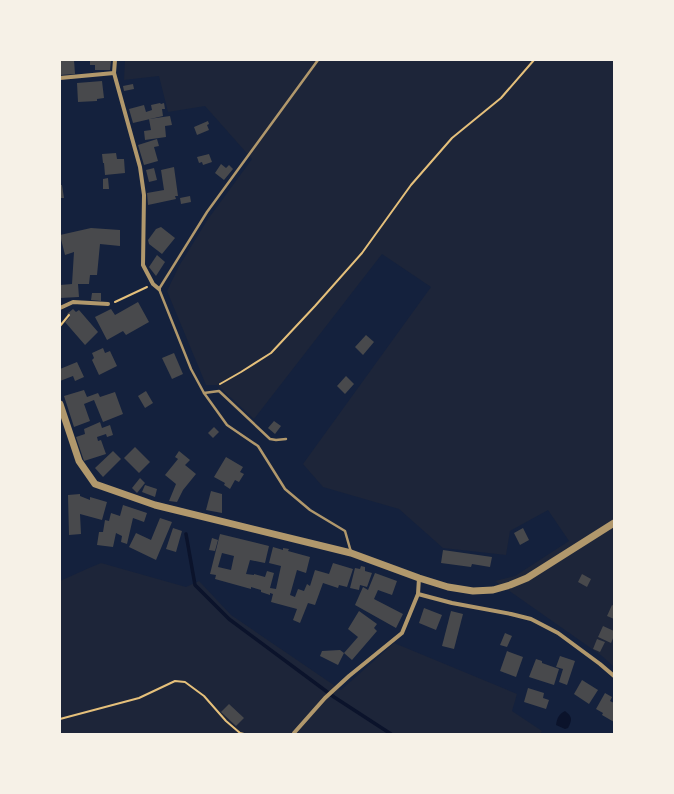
<svg xmlns="http://www.w3.org/2000/svg" width="674" height="794" font-family="'Fira Sans',sans-serif">
<style>
.green{fill:#1d2539}
.water{fill:#0b132b}
.lines{fill:none;stroke-linecap:round;stroke-linejoin:round}
.stream{stroke:#0b132b;stroke-width:3.5}
.building{fill:#48494c;fill-rule:evenodd}
.path{stroke:#e5c07b;stroke-width:2}
.service{stroke:#b1986c;stroke-width:2.5}
.minor{stroke:#b1986c;stroke-width:4}
.tertiary{stroke:#b1986c;stroke-width:7}
</style>
<rect width="100%" height="100%" fill="#14213d"/>
<g class="green">
<path d="M125 60H614V667L602 656 495 581 515 576 569 541 548 510 510 531 506 555 443 548 399 509 323 487 303 464 431 287 382 254 254 419 217 385H206L167 291 179 266 208 219 252 159 205 106 168 112 159 76 124 80Z"/>
<path d="M101 563 186 587 199 581 231 615 341 690 394 643 517 694 512 711 542 731 540 734H60V581L89 568Z"/>
</g>
<path class="water" d="M565 711C573 717 572 720 568 728L565 729 556 725C557 718 559 714 565 711Z"/>
<g class="lines">
<path class="stream" d="M186 534 195 585 229 619 334 697 391 734"/>
</g>
<g class="building">
<path d="M60 60H74L75 74 60 75Z"/>
<path d="M90 60H111L110 70H95V65H90Z"/>
<path d="M102 81 104 98 97 99V101L78 102 77 83Z"/>
<path d="M133 84 134 89 124 91 123 86Z"/>
<path d="M160 103 161 104 164 103 165 109H162L163 116 133 123 129 109 144 105 146 112 152 110 151 105Z"/>
<path d="M170 116 172 125 165 126 166 137 145 140 144 131 151 130 149 119Z"/>
<path d="M208 121 209 124 207 125 209 130 197 135 194 127Z"/>
<path d="M157 139 159 146 154 147 158 161 144 165 138 145Z"/>
<path d="M116 153 117 159H124L125 173 105 175 104 163H103L102 154Z"/>
<path d="M209 154 212 162 203 165 202 162 199 163 197 157Z"/>
<path d="M221 164 226 168 229 165 233 169 224 180 215 173Z"/>
<path d="M174 167 178 196H175L176 199 148 205 147 193 164 190 161 170Z"/>
<path d="M154 168 157 180 149 182 146 170Z"/>
<path d="M108 178 109 189H103V179Z"/>
<path d="M60 185H62L64 198H60Z"/>
<path d="M190 196 191 202 181 204 180 198Z"/>
<path d="M161 227 175 238 162 254 149 244 148 240 156 229Z"/>
<path d="M91 228 120 230V246L100 244 97 275H90L89 284H78L79 297 60 298V285L72 284 74 252 65 255 60 235Z"/>
<path d="M157 255 165 262 156 276 149 267Z"/>
<path d="M92 293H101V301L91 300Z"/>
<path d="M138 302 149 322 126 335 123 331 107 340 95 317 111 309 115 315Z"/>
<path d="M73 309 76 312 79 310 98 332 85 345 65 322 70 317 67 314Z"/>
<path d="M366 335 374 342 363 355 355 347Z"/>
<path d="M103 348 105 353 110 351 117 366 99 375 92 360 94 358 92 353Z"/>
<path d="M174 353 183 374 172 379 162 358Z"/>
<path d="M77 362 84 377 75 381 73 376 60 381V369Z"/>
<path d="M346 376 354 384 345 394 337 386Z"/>
<path d="M84 390 87 397 98 393 100 397 115 392 123 414 103 422 94 400 84 404 90 421 74 427 64 396Z"/>
<path d="M146 391 153 403 145 408 138 396Z"/>
<path d="M274 421 281 426 275 434 268 428Z"/>
<path d="M100 422 102 428 110 425 113 435 107 437 106 434 97 437 98 441 101 440 106 454 84 461 76 437 85 434 84 429Z"/>
<path d="M214 427 219 432 213 438 208 433Z"/>
<path d="M135 447 150 462 139 473 124 458Z"/>
<path d="M113 451 121 459 103 477 95 468Z"/>
<path d="M179 451 190 460 185 465 196 474 183 490 177 502 169 501 176 484 165 475 178 459 175 457Z"/>
<path d="M226 457 243 467 240 472 244 474 239 482 235 480 230 489 224 485 225 483 214 477Z"/>
<path d="M140 478 145 483 137 493 132 488Z"/>
<path d="M145 485 157 489 155 497 142 492Z"/>
<path d="M211 491 222 494V513L206 510Z"/>
<path d="M80 494V496L90 500V497L107 502 102 520 80 514 81 534 69 535 68 495Z"/>
<path d="M123 505 147 513 144 522 133 518 127 544 121 542 122 536 116 533 113 547 97 545 99 532H103L105 520 109 521 111 513 120 516Z"/>
<path d="M160 518 172 522 156 560 129 547 136 533 151 540Z"/>
<path d="M173 528 182 531 176 552 166 549Z"/>
<path d="M523 528 529 540 520 545 514 533Z"/>
<path d="M220 534 269 546 265 563 250 560 246 574 254 575V574L265 577 267 571 274 573 270 588 276 589 281 566 269 563 273 547 283 550V548L289 549 288 551 310 557 306 573 297 570 290 595 295 597 298 589 304 591 307 584 310 586 315 570 329 574 333 563 353 569 347 587 339 585 338 588 323 583 315 605 308 603 300 623 293 620 297 609 271 602 273 594 270 593V595L261 592V590L251 587V589L215 579 216 575 210 574ZM222 553 234 556 231 570 218 567Z"/>
<path d="M212 538 218 540 215 551 209 550Z"/>
<path d="M443 550 492 557 490 567 472 564 471 567 441 563Z"/>
<path d="M361 566 365 567V571L372 573 367 587 360 585 359 590 350 588 355 568 360 569Z"/>
<path d="M375 573 397 581 392 595 378 590 374 599 403 614 396 628 355 605 363 587 368 590Z"/>
<path d="M582 574 591 579 587 587 578 582Z"/>
<path d="M612 605 614 606V619L607 616Z"/>
<path d="M424 608 442 615 436 630 419 623Z"/>
<path d="M359 611 377 624 374 628 377 631 352 660 344 653 338 665 320 656 322 651 340 650 344 653 358 637 348 629Z"/>
<path d="M451 611 463 614 454 649 442 646Z"/>
<path d="M603 626 614 631V636L611 643 598 637Z"/>
<path d="M505 633 512 636 507 647 500 645Z"/>
<path d="M597 639 605 642 600 652 593 649Z"/>
<path d="M507 651 523 657 516 677 500 671Z"/>
<path d="M560 656 575 661 567 685 559 682 563 669 556 667Z"/>
<path d="M536 659 542 661V663L559 669 554 685 529 677Z"/>
<path d="M582 680 598 690 589 704 574 694Z"/>
<path d="M528 688 544 693 543 698 549 700 546 709 524 702Z"/>
<path d="M605 693 612 697 610 701 614 703V722L602 715 603 713 596 709Z"/>
<path d="M229 704 244 718 236 726 221 712Z"/>
</g>
<g class="lines">
<g class="path">
<path d="M115 302 147 287"/>
<path d="M60 326 69 315"/>
<path d="M220 384 241 372 271 353 315 306 362 253 411 185 452 138 501 98 534 60"/>
<path d="M60 719 139 698 175 681 185 682 204 696 226 721 240 733 244 734"/>
</g>
<g class="service">
<path d="M318 60 207 212 159 289 191 369 204 393 227 425 258 446 285 489 310 510 345 531 351 552"/>
<path d="M204 393 219 391 270 439 276 440 286 439"/>
</g>
<g class="minor">
<path d="M115 60 114 73 140 167 144 195 143 265 153 284 159 289"/>
<path d="M60 78 114 73"/>
<path d="M60 308 73 302 108 304"/>
<path d="M418 594 452 603 511 614 531 619 558 633 600 664 614 676"/>
<path d="M294 733 325 698 349 676 402 633 418 594 419 578"/>
</g>
<path class="tertiary" d="M60 404 79 461 95 484 155 505 351 553 419 578 448 587 473 591 493 590 510 585 527 578 614 523"/>
</g>
<rect width="674" height="794" fill="none" stroke="#f6f1e7" stroke-width="122"/>
</svg>
